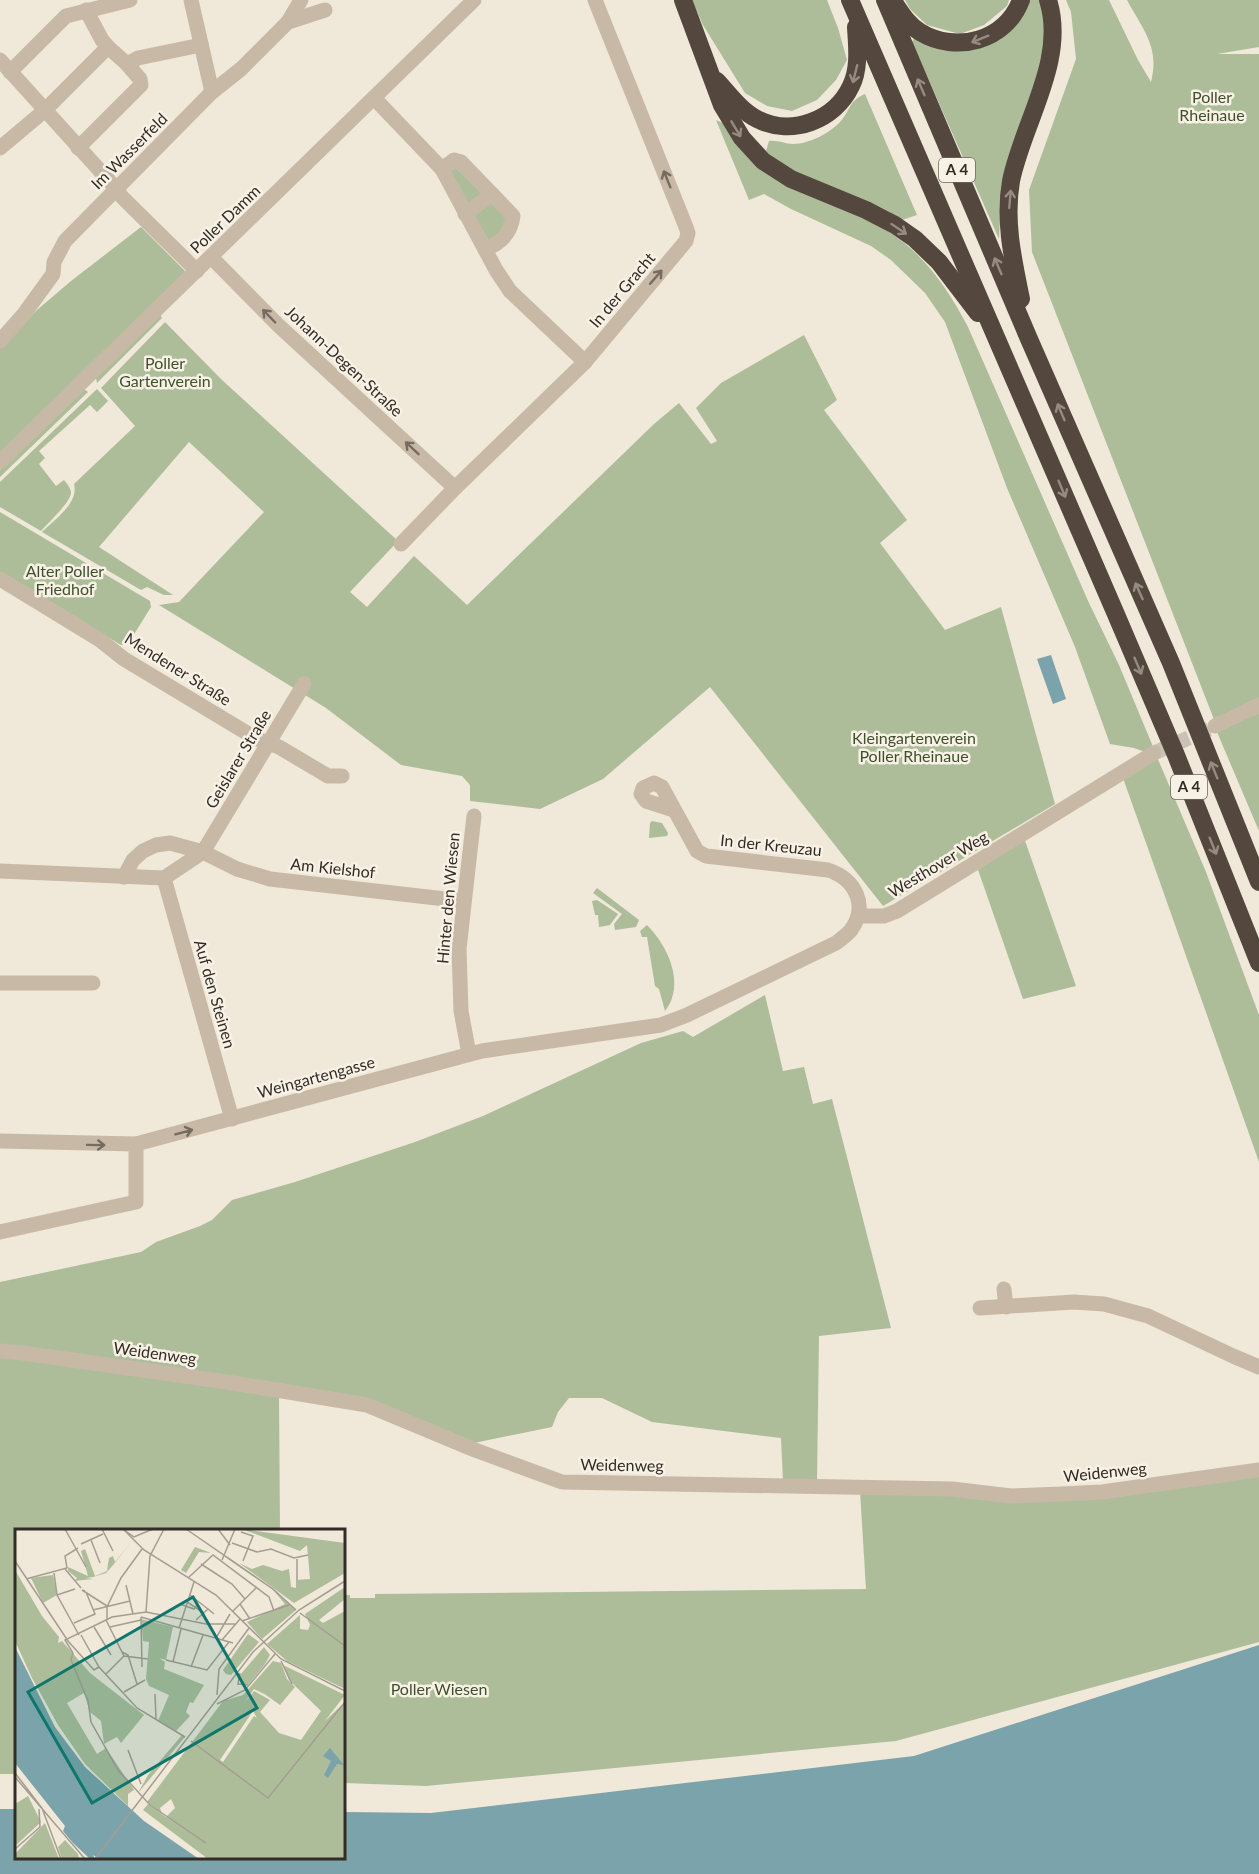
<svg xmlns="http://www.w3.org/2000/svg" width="1259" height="1874" font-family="Lato,sans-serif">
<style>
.green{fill:#adbd9a}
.water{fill:#7aa3ab}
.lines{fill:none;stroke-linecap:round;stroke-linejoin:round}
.minor-tunnel{stroke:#cac2b5;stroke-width:15;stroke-dasharray:15 8;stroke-linecap:butt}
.minor{stroke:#c7b9a6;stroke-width:15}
.highway{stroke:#54473e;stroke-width:18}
.oneway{stroke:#968b81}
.oneway2{stroke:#766b60}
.labels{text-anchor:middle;stroke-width:5;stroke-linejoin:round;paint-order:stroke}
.shield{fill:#f8f1e5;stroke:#6e675f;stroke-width:1.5}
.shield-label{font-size:15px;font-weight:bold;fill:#332c26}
.park-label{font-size:16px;fill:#3e502c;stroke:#f8f1e5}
.street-label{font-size:16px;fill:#332c26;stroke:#f8f1e5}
.inset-road{fill:none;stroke:#a49d91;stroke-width:1.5}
.view{fill:#0f766e;fill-opacity:0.15;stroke:#0f766e;stroke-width:3}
.inset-edge{fill:none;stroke:#332c26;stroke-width:3}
</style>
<rect width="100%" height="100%" fill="#f0e8d9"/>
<g class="green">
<path d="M692 0H827L838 28 847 60 836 80 817 100 792 111 767 106 745 93 703 25Z"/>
<path d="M905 0H1009L1007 6 984 25 960 34 927 25 910 9Z"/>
<path d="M1025 0H1041C1056 68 1016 128 1003 193 1000 208 1000 224 999 239L912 42 914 38 978 48Z"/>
<path d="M1066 0H1109L1138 60 1151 82C1160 47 1143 30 1127 0H1259V47L1217 54H1259V700L1215 722 1032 252 1029 190 1076 59 1071 12Z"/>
<path d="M865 94 917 215 902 220C896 216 889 211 882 208 856 194 780 177 766 151L769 141C778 140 785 144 793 144 809 144 830 133 840 122 851 110 848 101 865 94Z"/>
<path d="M716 120 723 123C765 152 807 184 850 211 861 218 872 222 883 228 922 251 947 287 968 327L1089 603 1119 665 1154 749 1148 753 1134 748 1110 744 1075 647 1007 488 945 322 925 293 891 260 871 246 791 209 764 194 749 200Z"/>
<path d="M453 165 482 193 469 204 448 170Z"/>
<path d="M492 202 508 217V225L489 241 473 215Z"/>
<path d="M141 227 185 271V274L0 456V348L37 310 71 281Z"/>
<path d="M160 315 162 318 97 383 96 378Z"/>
<path d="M165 322 222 380 398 541 350 592 367 607 414 556 467 605 654 424 679 403 711 444 717 441 696 408 721 383 804 335 837 400 824 410 907 520 880 543 945 630 1001 607 1055 804 883 906 710 687 603 779 540 809 470 801V785L462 776 401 765 326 708 159 605 179 602 264 512 189 442 99 547 173 595H164L147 587 141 590 42 532C55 519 79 503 74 484L135 426 101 388Z"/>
<path d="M84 389 88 392 0 477V470Z"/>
<path d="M97 389 108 401 97 412 90 405 39 451 45 458 39 464 56 486 64 480C67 484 71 488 71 493 70 503 48 523 41 531L0 507V482Z"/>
<path d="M0 512 150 601 151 607 128 644 121 645 0 572Z"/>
<path d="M1259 713V831L1217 732Z"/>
<path d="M1157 757 1206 872 1259 1015V1162L1123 778Z"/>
<path d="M652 821 662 823 668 833 667 836 649 838 650 823Z"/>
<path d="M1023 835 1076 986 1023 999 976 864Z"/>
<path d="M597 888 639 920 636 927 615 930 614 924 622 914 593 893Z"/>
<path d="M597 900 618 914 610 925 599 927 598 915H595L592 901Z"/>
<path d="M647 925C668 946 686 985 665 1011L659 989 655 986 647 937H642L640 931Z"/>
<path d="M765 995 783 1071 804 1067 813 1104 832 1099 891 1328 819 1336 817 1481H783L781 1438 652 1422 602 1398H569L558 1412 552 1427 474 1443 379 1405 279 1395 280 1530H16V1774H0V1282L141 1252 156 1242 200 1226 212 1220 232 1200 295 1182 415 1142 483 1116 641 1043 683 1031 693 1037Z"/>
<path d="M1259 1475V1642L896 1741 426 1786 344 1783V1595H350V1598H375V1594L866 1589 860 1491 980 1496Z"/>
</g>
<g class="water">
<path d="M1051 655 1066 699 1053 704 1037 659Z"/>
<path d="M1259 1645V1874H0V1809H16V1858H344V1812L431 1813 914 1756Z"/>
</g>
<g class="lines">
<path class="minor-tunnel" d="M1154 753 1209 729"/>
<g class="minor">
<path d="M191 0 212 92"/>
<path d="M288 22 325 10"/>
<path d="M108 47 127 64 138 58 201 45"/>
<path d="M0 60 112 184 122 197 197 271"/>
<path d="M10 72 66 16 130 0"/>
<path d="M374 98 442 169 496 270 510 291 585 362"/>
<path d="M0 148 44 111 108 47 102 40 86 10"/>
<path d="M78 148 141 85 140 79 127 64"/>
<path d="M442 169 454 160 461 162 513 216C511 232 501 244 485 249"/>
<path d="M465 214 492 194"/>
<path d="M211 257 278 325 455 488"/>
<path d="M0 341 24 314 53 274 54 262 65 241 212 92 241 69 288 22 301 0"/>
<path d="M0 462 474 0"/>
<path d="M401 544 455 488 585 362 686 241 688 233 686 227 595 0"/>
<path d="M0 579 100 640 124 659 257 739 279 747 328 776H342"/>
<path d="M1215 726 1259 705"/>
<path d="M0 871 164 878 203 852 304 684"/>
<path d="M124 877 133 860 143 851 156 845 170 843 203 852 237 869 270 879 463 901"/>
<path d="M164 878 232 1119"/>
<path d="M858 916H884L897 911 1154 753"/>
<path d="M0 983H93"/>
<path d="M469 1054 461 1011 459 949 474 816"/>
<path d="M0 1141 136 1144 482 1051 661 1025 687 1015 836 943C841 939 847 935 851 930 869 905 855 879 828 870L706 856 697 851 662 787 654 783 643 788 641 794 646 801 674 810"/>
<path d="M0 1232 136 1202V1144"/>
<path d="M1004 1289 1006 1307"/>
<path d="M980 1308 1074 1302 1104 1304 1148 1316 1233 1356 1259 1367"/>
<path d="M0 1351 23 1353 227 1382 367 1405 475 1450 562 1482 952 1489 1011 1496 1062 1494 1102 1492 1259 1470"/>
</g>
<g class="highway">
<path d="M683 0 722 105 742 138 763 161 791 179 866 210 895 225 915 239 939 262 978 313"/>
<path d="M850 0 1115 612 1176 755 1259 963"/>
<path d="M885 0 1029 339 1171 663 1259 882"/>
<path d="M893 1C901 13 908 25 920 32 956 54 1006 41 1021 0"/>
<path d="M717 81C729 94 741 111 757 119 792 137 835 120 851 86 860 68 857 46 856 27"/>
<path d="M1021 299C1013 260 1004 221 1011 181 1023 122 1067 60 1048 0"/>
</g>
</g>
<defs><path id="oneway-shaft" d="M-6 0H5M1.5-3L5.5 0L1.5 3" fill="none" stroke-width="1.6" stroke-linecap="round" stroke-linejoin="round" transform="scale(1.5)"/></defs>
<g class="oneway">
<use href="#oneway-shaft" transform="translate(980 39) rotate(158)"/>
<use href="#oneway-shaft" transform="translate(855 74) rotate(104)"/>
<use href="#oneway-shaft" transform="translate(921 87) rotate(-113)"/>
<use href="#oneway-shaft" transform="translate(736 129) rotate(59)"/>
<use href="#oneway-shaft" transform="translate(1010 199) rotate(-85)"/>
<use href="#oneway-shaft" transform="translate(899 229) rotate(34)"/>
<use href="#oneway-shaft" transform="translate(998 266) rotate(-113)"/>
<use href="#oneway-shaft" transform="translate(1061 412) rotate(-113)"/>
<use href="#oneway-shaft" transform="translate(1062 489) rotate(67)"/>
<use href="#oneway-shaft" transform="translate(1139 591) rotate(-114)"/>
<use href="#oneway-shaft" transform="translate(1138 666) rotate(67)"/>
<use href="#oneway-shaft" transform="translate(1214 770) rotate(-112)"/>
<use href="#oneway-shaft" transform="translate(1213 846) rotate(68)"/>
</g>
<g class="oneway2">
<use href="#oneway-shaft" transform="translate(667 179) rotate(-112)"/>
<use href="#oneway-shaft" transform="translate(656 277) rotate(-49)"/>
<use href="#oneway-shaft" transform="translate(269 316) rotate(-134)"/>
<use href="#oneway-shaft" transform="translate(412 448) rotate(-137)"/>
<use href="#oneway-shaft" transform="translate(184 1132) rotate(-15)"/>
<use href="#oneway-shaft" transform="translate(96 1145) rotate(1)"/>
</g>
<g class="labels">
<g class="shield">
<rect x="939" y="158" width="36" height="24" rx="4.5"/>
<rect x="1171" y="775" width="36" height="24" rx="4.5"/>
</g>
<g class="shield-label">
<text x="957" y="175">A 4</text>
<text x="1189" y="792">A 4</text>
</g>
<g class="park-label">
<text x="1212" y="103">Poller<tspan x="1212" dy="18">Rheinaue</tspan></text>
<text x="165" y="369">Poller<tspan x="165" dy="18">Gartenverein</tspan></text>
<text x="65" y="577">Alter Poller<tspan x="65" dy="18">Friedhof</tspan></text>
<text x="914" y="744">Kleingartenverein<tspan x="914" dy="18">Poller Rheinaue</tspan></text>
<text x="439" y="1695">Poller Wiesen</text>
</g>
<g class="street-label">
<text transform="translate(129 151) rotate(-45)" y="6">Im Wasserfeld</text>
<text transform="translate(225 219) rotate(-44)" y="6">Poller Damm</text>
<text transform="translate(622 290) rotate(-50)" y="6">In der Gracht</text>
<text transform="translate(344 361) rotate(43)" y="6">Johann-Degen-Straße</text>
<text transform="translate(178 669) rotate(32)" y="6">Mendener Straße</text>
<text transform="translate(238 759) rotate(-59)" y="6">Geislarer Straße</text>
<text transform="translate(771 845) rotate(6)" y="6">In der Kreuzau</text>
<text transform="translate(938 864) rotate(-31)" y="6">Westhover Weg</text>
<text transform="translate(333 868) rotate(6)" y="6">Am Kielshof</text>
<text transform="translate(448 898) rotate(-85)" y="6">Hinter den Wiesen</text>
<text transform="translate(215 994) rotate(74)" y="6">Auf den Steinen</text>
<text transform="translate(316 1077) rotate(-15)" y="6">Weingartengasse</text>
<text transform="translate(155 1353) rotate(8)" y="6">Weidenweg</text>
<text transform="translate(622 1465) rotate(1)" y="6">Weidenweg</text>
<text transform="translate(1105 1472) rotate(-6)" y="6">Weidenweg</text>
</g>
</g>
<g transform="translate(15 1529)">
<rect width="330" height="330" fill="#f0e8d9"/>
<path d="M227 0 330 14V44L279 74 224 34 237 40 248 36 267 42 274 40 276 58 281 59V51L295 50 292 16 285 22ZM117 12 99 35 91 44 78 48 71 49 78 50 59 52 62 49 53 42V38L73 47 66 22 70 20 80 47 92 42 94 29 98 27 100 33ZM180 18 196 24 184 23 171 44 166 41ZM210 28H213L252 56 261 62 281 81 247 110 232 93 270 75 258 61ZM0 41 27 87 44 108 43 114 47 112 75 144 129 186 106 214 102 208 89 215 86 192 75 183 69 164 52 174 82 225 91 219 119 261 113 265V277L70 235 43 196 17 149 0 112ZM38 46 42 66 28 74 16 49ZM330 58V70L304 91 308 94 330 82V160L272 132 252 115 285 86V100L293 101 295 96 290 85ZM126 90 158 98 151 131 144 129 150 133 149 140 189 156 178 174 175 173 171 183 175 187 161 202 143 192 154 166 134 157 131 150 134 113 128 112ZM233 105 244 113 216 146 211 145 208 141ZM249 118 255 126 250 135 234 155 226 156 225 146ZM258 132 266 134 272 150 280 158 265 176 251 166 239 160 230 173 239 162 255 171 245 183 264 204 286 211 306 182 274 151 268 136 330 166 310 192 330 173V330H193L128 281 133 275 167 300 151 288 160 279 156 270 145 279 147 285 132 273 208 172 228 166ZM238 182 242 189 239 187 208 233 205 231ZM167 206 170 208 123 264 133 246ZM13 267 26 293 0 317V275ZM30 294 44 330H0V325ZM50 311 63 325 64 330H47L43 318Z" fill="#adbd9a" fill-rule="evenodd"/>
<path d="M0 118 40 198 70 238 129 292 184 330H84L78 326 80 330H75L58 314 48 302 50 297 0 234ZM315 219 329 236 322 235 313 249 309 246 316 232 308 227Z" fill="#7aa3ab"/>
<path class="inset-road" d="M50 0 71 38M87 0 98 22M108 0 129 21 201 66 266 130 330 162M108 0 119 8 138 0M171 0 258 60 281 81M203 0 215 16M226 3 238 7 228 32M76 11 85 34M217 14 242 23 256 20 279 29 293 26M66 15 88 5M207 31 220 0M0 32 53 112 79 141 84 138M186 35 217 55 230 70M50 40 66 59M39 44 42 66 64 106M174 48 198 26 254 68 259 82M11 50 52 39 50 27 63 19M282 51V30M111 56 118 85M70 62 67 61 92 77M42 66 60 60M175 66 193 80M172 73 189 84M165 75 179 80 182 76M225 75 235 90M78 81 115 72M218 82 242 58M131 83 135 27 149 0M285 84 330 117M126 88 218 114M126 88 127 138M92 90V78L106 49 127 20M91 91 109 127 133 130M181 91 193 80 199 85M227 92 274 76M59 94 80 85 71 63M79 98 96 126M95 98 126 91M164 99 179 53M66 106 84 138 122 179 170 208M201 109 215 85M207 111 225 90M107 123 113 126 122 155M151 131 192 141 214 113M266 132 277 155M158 133 166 100M176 138 188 106M225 144 223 155 234 156M91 145 109 127M109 163 130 151M140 165 141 190M202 166 204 140 234 99M202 175 230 161 260 125M176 212 253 269 330 173M113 221 126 255M0 244 27 279 46 330M0 248 70 330M191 314 135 276 103 241 76 193 73 172 56 131 58 124 50 111 97 88 131 83 191 95H220M0 320 25 298 24 280M80 330 238 123 284 81 330 52"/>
<path class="view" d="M178 68 242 179 77 274 13 163Z"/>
<rect width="330" height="330" class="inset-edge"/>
</g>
</svg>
